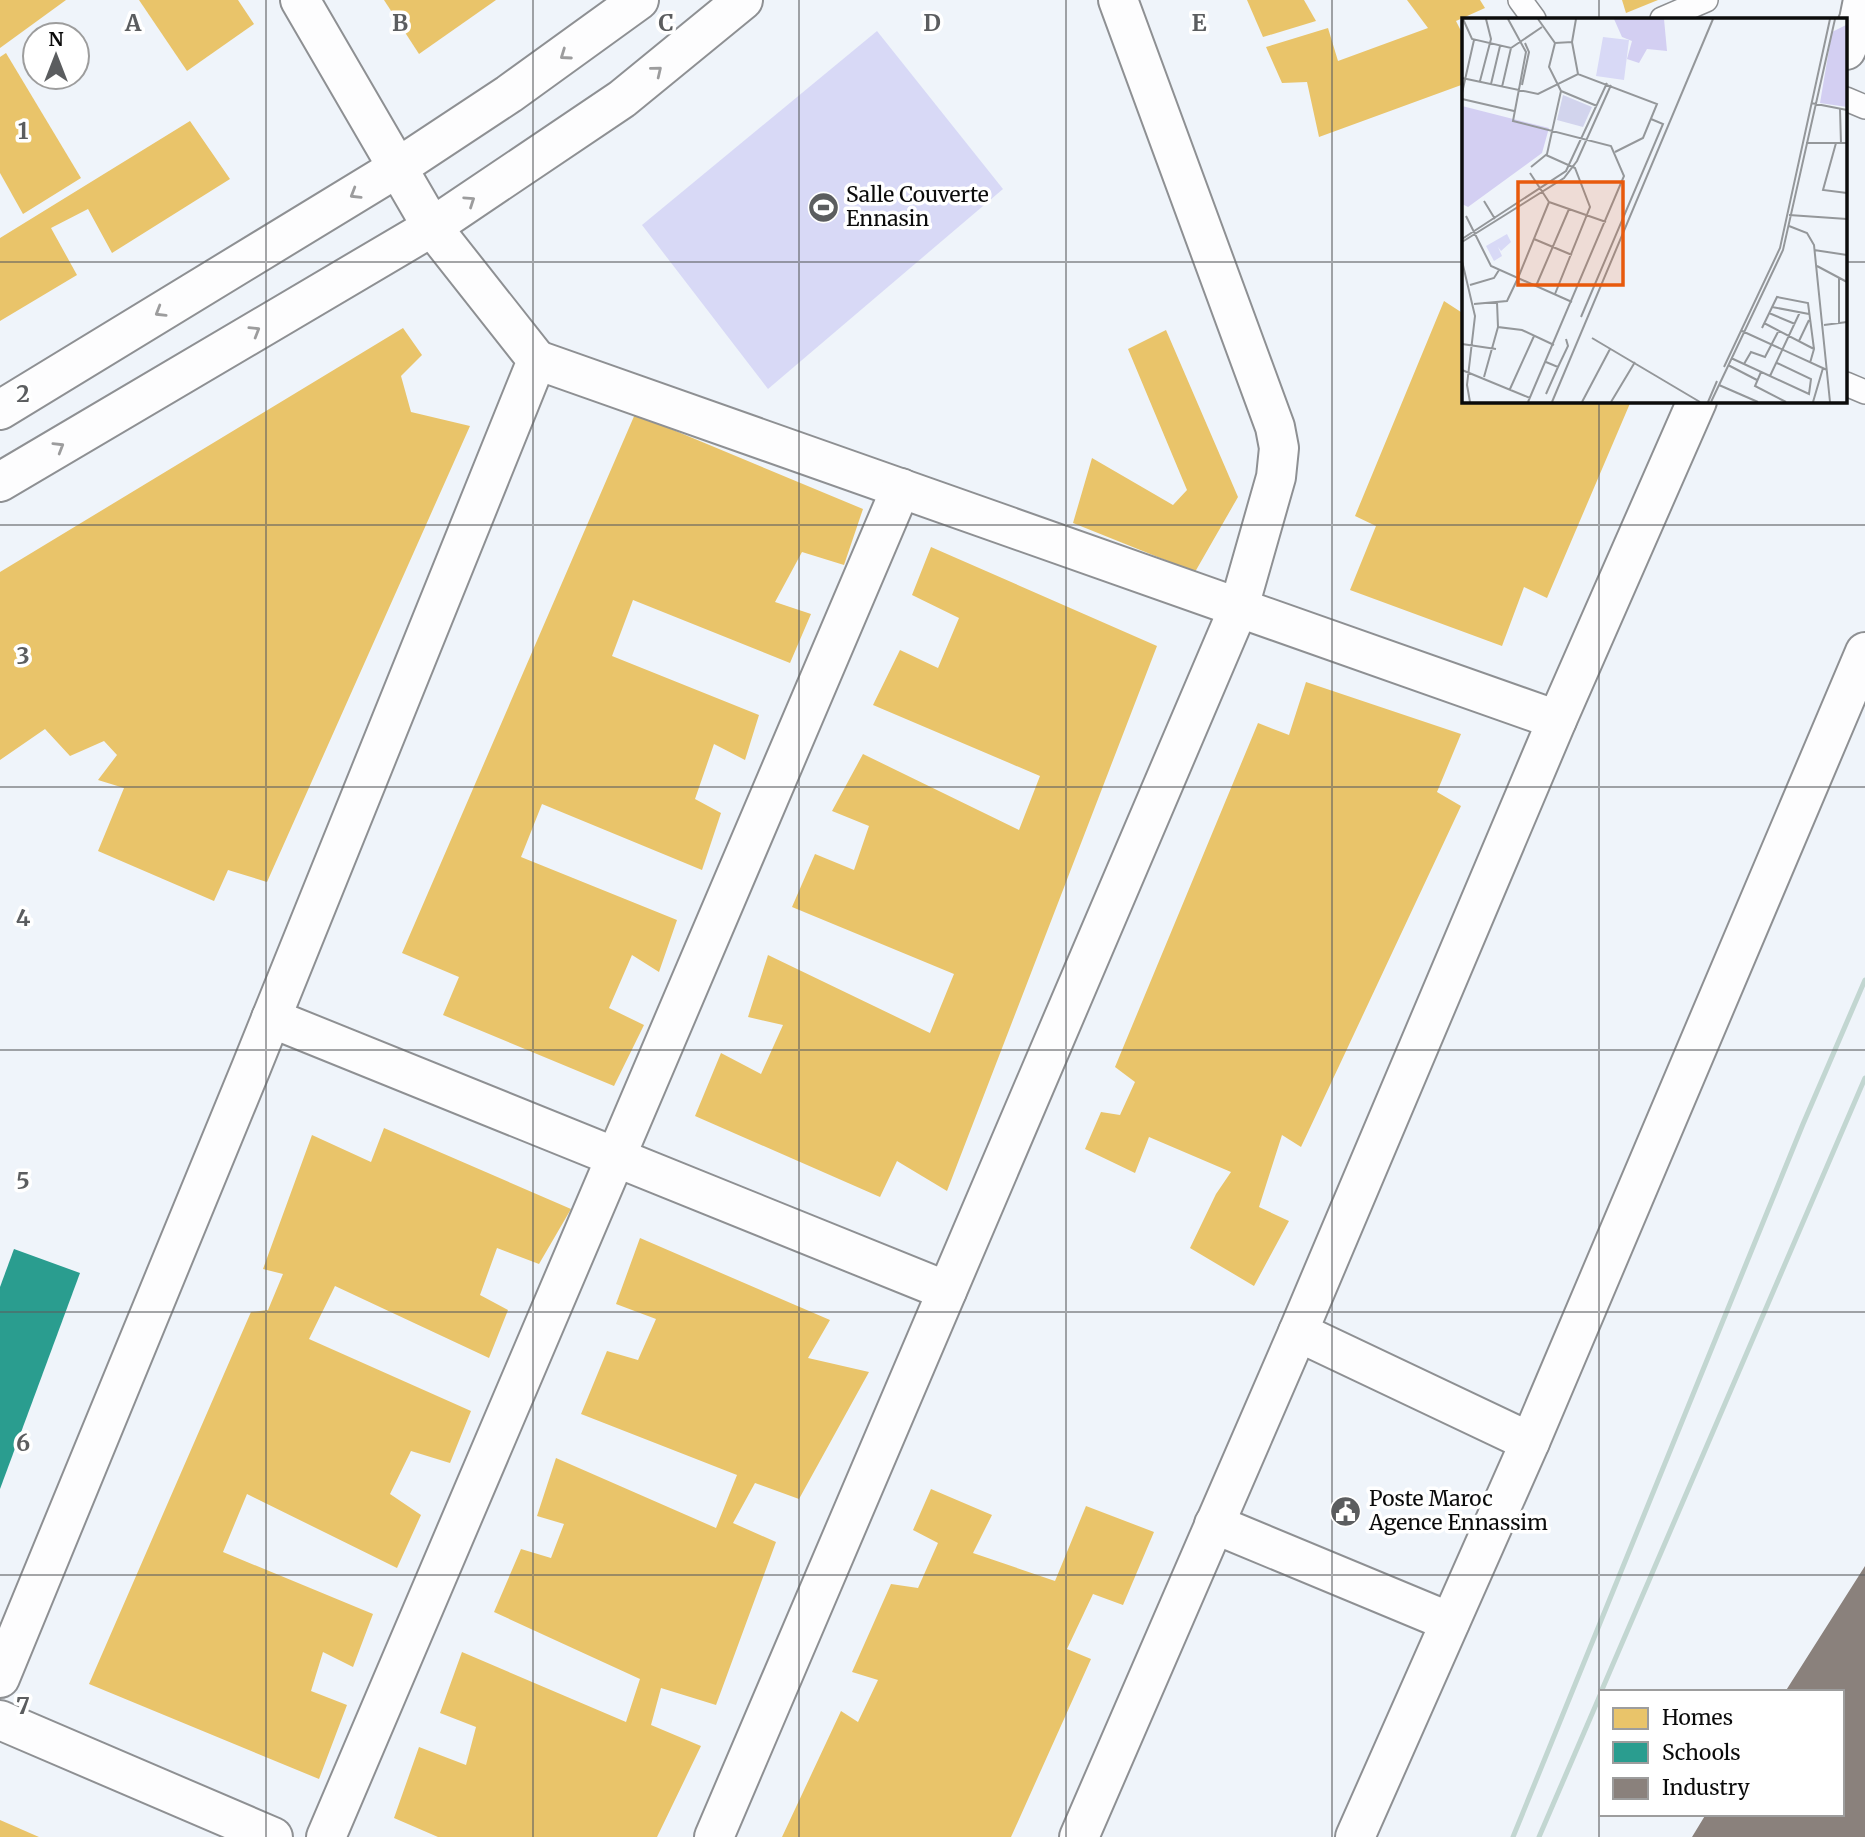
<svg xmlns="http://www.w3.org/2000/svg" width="1865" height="1837" font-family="Merriweather,serif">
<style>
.pitch{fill:#d8d9f6}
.homes{fill:#e9c46a}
.schools{fill:#2a9d8f}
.industry{fill:#8a817c}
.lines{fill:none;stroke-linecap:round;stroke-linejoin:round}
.lane-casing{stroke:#8e9093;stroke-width:26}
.street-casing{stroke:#8e9093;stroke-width:42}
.lane{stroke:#fdfdfe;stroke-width:23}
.street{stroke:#fdfdfe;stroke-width:38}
.rail{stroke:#c2d6d1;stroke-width:5}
.oneway{stroke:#9c9c9d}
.grid{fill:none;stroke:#5b5d5f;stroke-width:2;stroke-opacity:0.55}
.labels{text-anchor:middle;stroke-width:7;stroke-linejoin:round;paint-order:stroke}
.poi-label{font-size:21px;fill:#0b0b0b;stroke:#fff;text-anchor:start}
.inset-road{fill:none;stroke:#94979a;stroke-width:2}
.view{fill:#e8590c;fill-opacity:0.15;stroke:#e8590c;stroke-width:3.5}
.inset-edge{fill:none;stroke:#0b0b0b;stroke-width:3.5}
.grid-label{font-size:23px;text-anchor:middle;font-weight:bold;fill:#5b5d5f;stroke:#fff;stroke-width:7;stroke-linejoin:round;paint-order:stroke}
</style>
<rect width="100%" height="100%" fill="#eff4fa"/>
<path class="pitch" d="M877 31 1003 189 768 389 642 225Z"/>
<g class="homes">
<path d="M0 0H66L0 48Z"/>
<path d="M139 0H238L254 24 187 71Z"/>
<path d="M384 0H496L419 54Z"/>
<path d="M1247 0H1304L1316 21 1263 37Z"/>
<path d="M1407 0H1480L1485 8 1456 21 1464 37V84L1319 137 1307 82 1282 83 1266 47 1328 28 1338 61 1428 28Z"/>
<path d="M1622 0H1658L1626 13Z"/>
<path d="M6 53 81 178 23 214 0 173V57Z"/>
<path d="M190 121 230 179 112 253 88 209 51 228 77 275 0 321V238Z"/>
<path d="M1444 301 1464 314V401H1631L1547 598 1524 587 1502 646 1350 590 1376 526 1355 516Z"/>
<path d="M403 328 422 355 401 376 411 412 470 426 267 882 228 870 214 901 98 851 124 788 98 780 117 755 104 741 70 756 45 729 0 760V572Z"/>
<path d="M1166 330 1238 497 1195 572 1073 523 1092 458 1173 505 1187 490 1128 349Z"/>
<path d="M635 414 863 509 844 565 802 552 775 602 811 614 790 663 633 600 612 656 759 715 745 760 714 744 695 799 721 813 702 870 542 804 521 857 677 920 659 972 632 955 609 1008 644 1025 614 1086 443 1015 459 977 402 953Z"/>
<path d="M931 547 1157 646 947 1191 897 1161 880 1197 695 1116 721 1053 761 1074 783 1025 748 1017 768 955 930 1033 954 974 792 907 815 854 854 870 869 826 832 811 863 754 1019 830 1040 776 873 705 900 650 938 668 959 618 912 595Z"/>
<path d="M1306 682 1461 734 1437 792 1461 806 1301 1147 1282 1135 1259 1207 1289 1221 1254 1286 1190 1248 1216 1194 1231 1172 1149 1137 1135 1173 1085 1149 1101 1112 1120 1115 1135 1082 1115 1067 1258 723 1289 735Z"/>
<path d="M384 1128 571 1209 539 1264 497 1248 480 1295 508 1310 489 1358 335 1286 309 1339 471 1411 450 1463 411 1451 390 1494 421 1515 397 1568 247 1494 223 1552 373 1614 353 1667 323 1652 311 1691 347 1705 319 1779 89 1684 251 1312 268 1310 283 1274 263 1269 312 1135 371 1162Z"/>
<path d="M640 1238 830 1320 808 1358 869 1372 799 1499 755 1483 733 1523 776 1542 716 1705 661 1688 651 1725 701 1746 657 1837H438L394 1818 419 1747 466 1765 476 1727 440 1713 462 1652 626 1722 640 1679 494 1612 521 1549 551 1558 564 1524 537 1516 556 1458 716 1528 737 1475 581 1414 607 1351 638 1360 656 1319 616 1304Z"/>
<path d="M931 1489 992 1515 973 1553 1055 1581 1086 1506 1154 1532 1123 1605 1093 1594 1067 1649 1091 1659 1011 1837H782L841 1711 858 1722 878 1680 852 1672 891 1584 918 1588 938 1543 913 1530Z"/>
<path d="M0 1820 39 1837H0Z"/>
</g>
<path class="schools" d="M14 1249 80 1273 0 1489V1287Z"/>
<path class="industry" d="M1865 1566V1837H1692L1706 1814H1842V1692H1785Z"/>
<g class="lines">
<defs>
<g id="lane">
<path d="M1520 0 1534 19"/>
<path d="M1662 19 1706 0"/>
<path d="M1846 99 1865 107"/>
<path d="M1846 384 1865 392"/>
</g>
<g id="street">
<path d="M1846 50 1859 20 1863 0"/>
<path d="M537 360 1557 720"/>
<path d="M0 410 397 168 509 94 639 0"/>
<path d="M0 482 432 227 622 99 743 0"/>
<path d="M271 1018 947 1291"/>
<path d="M1298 1332 1530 1442"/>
<path d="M1214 1524 1450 1622"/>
<path d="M0 1678 251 1068 537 360 432 227 300 0"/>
<path d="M0 1720 273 1837"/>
<path d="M326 1837 901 488"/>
<path d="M714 1837 1239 607 1276 477 1279 448 1275 427 1118 0"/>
<path d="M1079 1837 1298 1332 1557 720 1697 401"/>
<path d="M1355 1837 1530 1442 1865 652"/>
</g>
</defs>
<use href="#lane" class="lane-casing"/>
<use href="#street" class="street-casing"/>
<use href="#lane" class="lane"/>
<use href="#street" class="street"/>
<g class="rail">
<path d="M1601 1692 1865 1078"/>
<path d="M1513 1837 1803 1124 1865 980"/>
<path d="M1539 1837 1601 1693"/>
</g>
</g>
<defs><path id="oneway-chevron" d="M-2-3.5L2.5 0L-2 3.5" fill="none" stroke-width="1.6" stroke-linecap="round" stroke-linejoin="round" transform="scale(1.75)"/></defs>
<g class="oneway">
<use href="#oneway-chevron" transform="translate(565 55) rotate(145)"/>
<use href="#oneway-chevron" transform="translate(657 71) rotate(-39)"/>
<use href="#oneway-chevron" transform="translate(355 194) rotate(149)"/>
<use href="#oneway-chevron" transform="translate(470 201) rotate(-34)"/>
<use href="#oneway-chevron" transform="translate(160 312) rotate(149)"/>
<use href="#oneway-chevron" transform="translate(255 331) rotate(-31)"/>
<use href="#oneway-chevron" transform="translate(59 447) rotate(-31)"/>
</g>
<path class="grid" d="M266 0V1837M533 0V1837M799 0V1837M1066 0V1837M1332 0V1837M1599 0V19M0 262H1464M1846 262H1865M1599 401V1837M0 525H1865M0 787H1865M0 1050H1865M0 1312H1865M0 1575H1865"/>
<defs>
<symbol id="stadium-disc" viewBox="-11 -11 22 22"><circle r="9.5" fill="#5b5d5f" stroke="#fff"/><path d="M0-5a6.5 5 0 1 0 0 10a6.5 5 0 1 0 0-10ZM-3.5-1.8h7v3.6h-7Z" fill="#fff"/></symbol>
<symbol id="civic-disc" viewBox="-11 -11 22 22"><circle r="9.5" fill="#5b5d5f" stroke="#fff"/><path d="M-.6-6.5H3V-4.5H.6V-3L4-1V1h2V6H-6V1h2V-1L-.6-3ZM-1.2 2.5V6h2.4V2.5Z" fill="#fff"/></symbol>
</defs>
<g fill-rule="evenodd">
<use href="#stadium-disc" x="806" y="190" width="35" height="35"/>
<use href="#civic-disc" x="1328" y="1494" width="35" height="35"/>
</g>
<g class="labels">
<g class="poi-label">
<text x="846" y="202">Salle Couverte<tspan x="846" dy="24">Ennasin</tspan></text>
<text x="1369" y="1506">Poste Maroc<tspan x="1369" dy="24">Agence Ennassim</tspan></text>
</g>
</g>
<g transform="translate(1462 18)">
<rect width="385" height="385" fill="#eff4fa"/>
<path d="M152 1H202L205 33 185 31 177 45 165 41 170 23 160 19ZM384 7H385V89L358 85 370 14ZM0 88 87 110 80 135 6 189 0 186Z" fill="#d3cff2"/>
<path d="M101 77 130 89 121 109 95 102Z" fill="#d2d4ed"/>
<path d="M141 19 167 22 162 62 134 58ZM45 216 49 224 39 233 36 229 40 238 32 243 24 228Z" fill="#d8d9f6"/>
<path class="inset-road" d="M1 1 10 21 49 30 80 9M46 1 64 34 51 103 149 128 162 158 66 384M76 1 93 25 110 24 116 56M110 24 114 1M0 60 76 76 116 56 195 86 181 120 153 134M18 63 29 21 24 1M29 66 38 28M60 67 67 34 63 25M40 69 49 30M99 73 135 88M0 75 12 22M0 81 52 93M349 85 385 92M378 91 379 126M344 125H385M374 125 361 172 385 175M84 137 113 150 128 189 93 276M69 149 85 136 99 73 87 49 93 25M22 183 33 201M87 184 144 204M327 197 385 201M4 198 29 248 110 284M327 208 345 215 352 227 368 384M0 221 104 153 145 65M72 221 110 237M0 224 102 160 115 143 149 67M352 232 385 237M0 243 13 298 5 367 8 384M355 248 385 264M8 267 32 260 37 252M74 268 107 191M35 284 36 309 60 312 92 327M12 286 45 283 56 260 87 184 68 155M310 289 347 296M307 295 333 306M119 299 201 106 189 101M302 305 352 331M377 305V260M362 307 385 304M300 310 315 279 346 285 352 331 348 345M280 313 365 352M130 320 238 384M337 323 347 302M0 326 34 331M269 340 347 376 349 361 315 345M84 344 96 349 84 376M282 346 289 334 303 339 317 312M266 347 295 362M96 349 106 328 104 321M262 349 318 230 368 1M0 352 68 380M299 354 293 368 324 384M308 358 338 294M22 359 36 309M257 367 296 384M48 371 72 318M90 384 251 1M120 384 148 331M149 384 173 344M246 384 255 363M249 384 321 232 373 1M351 384 361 350"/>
<path class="view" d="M56 164H161V267H56Z"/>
<rect width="385" height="385" class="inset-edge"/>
</g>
<g class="grid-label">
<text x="133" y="31">A</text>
<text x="400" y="31">B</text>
<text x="666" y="31">C</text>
<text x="932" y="31">D</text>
<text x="1199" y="31">E</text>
<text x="23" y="139">1</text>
<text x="23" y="402">2</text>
<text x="23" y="664">3</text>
<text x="23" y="926">4</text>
<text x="23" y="1189">5</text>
<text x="23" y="1451">6</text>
<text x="23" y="1714">7</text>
</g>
<rect x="1599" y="1690" width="245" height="126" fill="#ffffff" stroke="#9d9d9d" stroke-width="2"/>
<rect x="1613" y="1708" width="35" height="21" fill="#e9c46a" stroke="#9d9d9d" stroke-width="2"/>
<text x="1662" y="1725" font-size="21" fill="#0b0b0b">Homes</text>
<rect x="1613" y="1742" width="35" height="21" fill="#2a9d8f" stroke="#9d9d9d" stroke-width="2"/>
<text x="1662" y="1760" font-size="21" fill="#0b0b0b">Schools</text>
<rect x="1613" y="1778" width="35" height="21" fill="#8a817c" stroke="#9d9d9d" stroke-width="2"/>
<text x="1662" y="1795" font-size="21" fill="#0b0b0b">Industry</text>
<g transform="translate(56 56)"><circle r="33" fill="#ffffff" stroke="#9d9d9d" stroke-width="2"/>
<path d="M0-5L12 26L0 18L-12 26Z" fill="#5b5d5f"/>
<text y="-10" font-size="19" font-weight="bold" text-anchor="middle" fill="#0b0b0b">N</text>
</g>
</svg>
